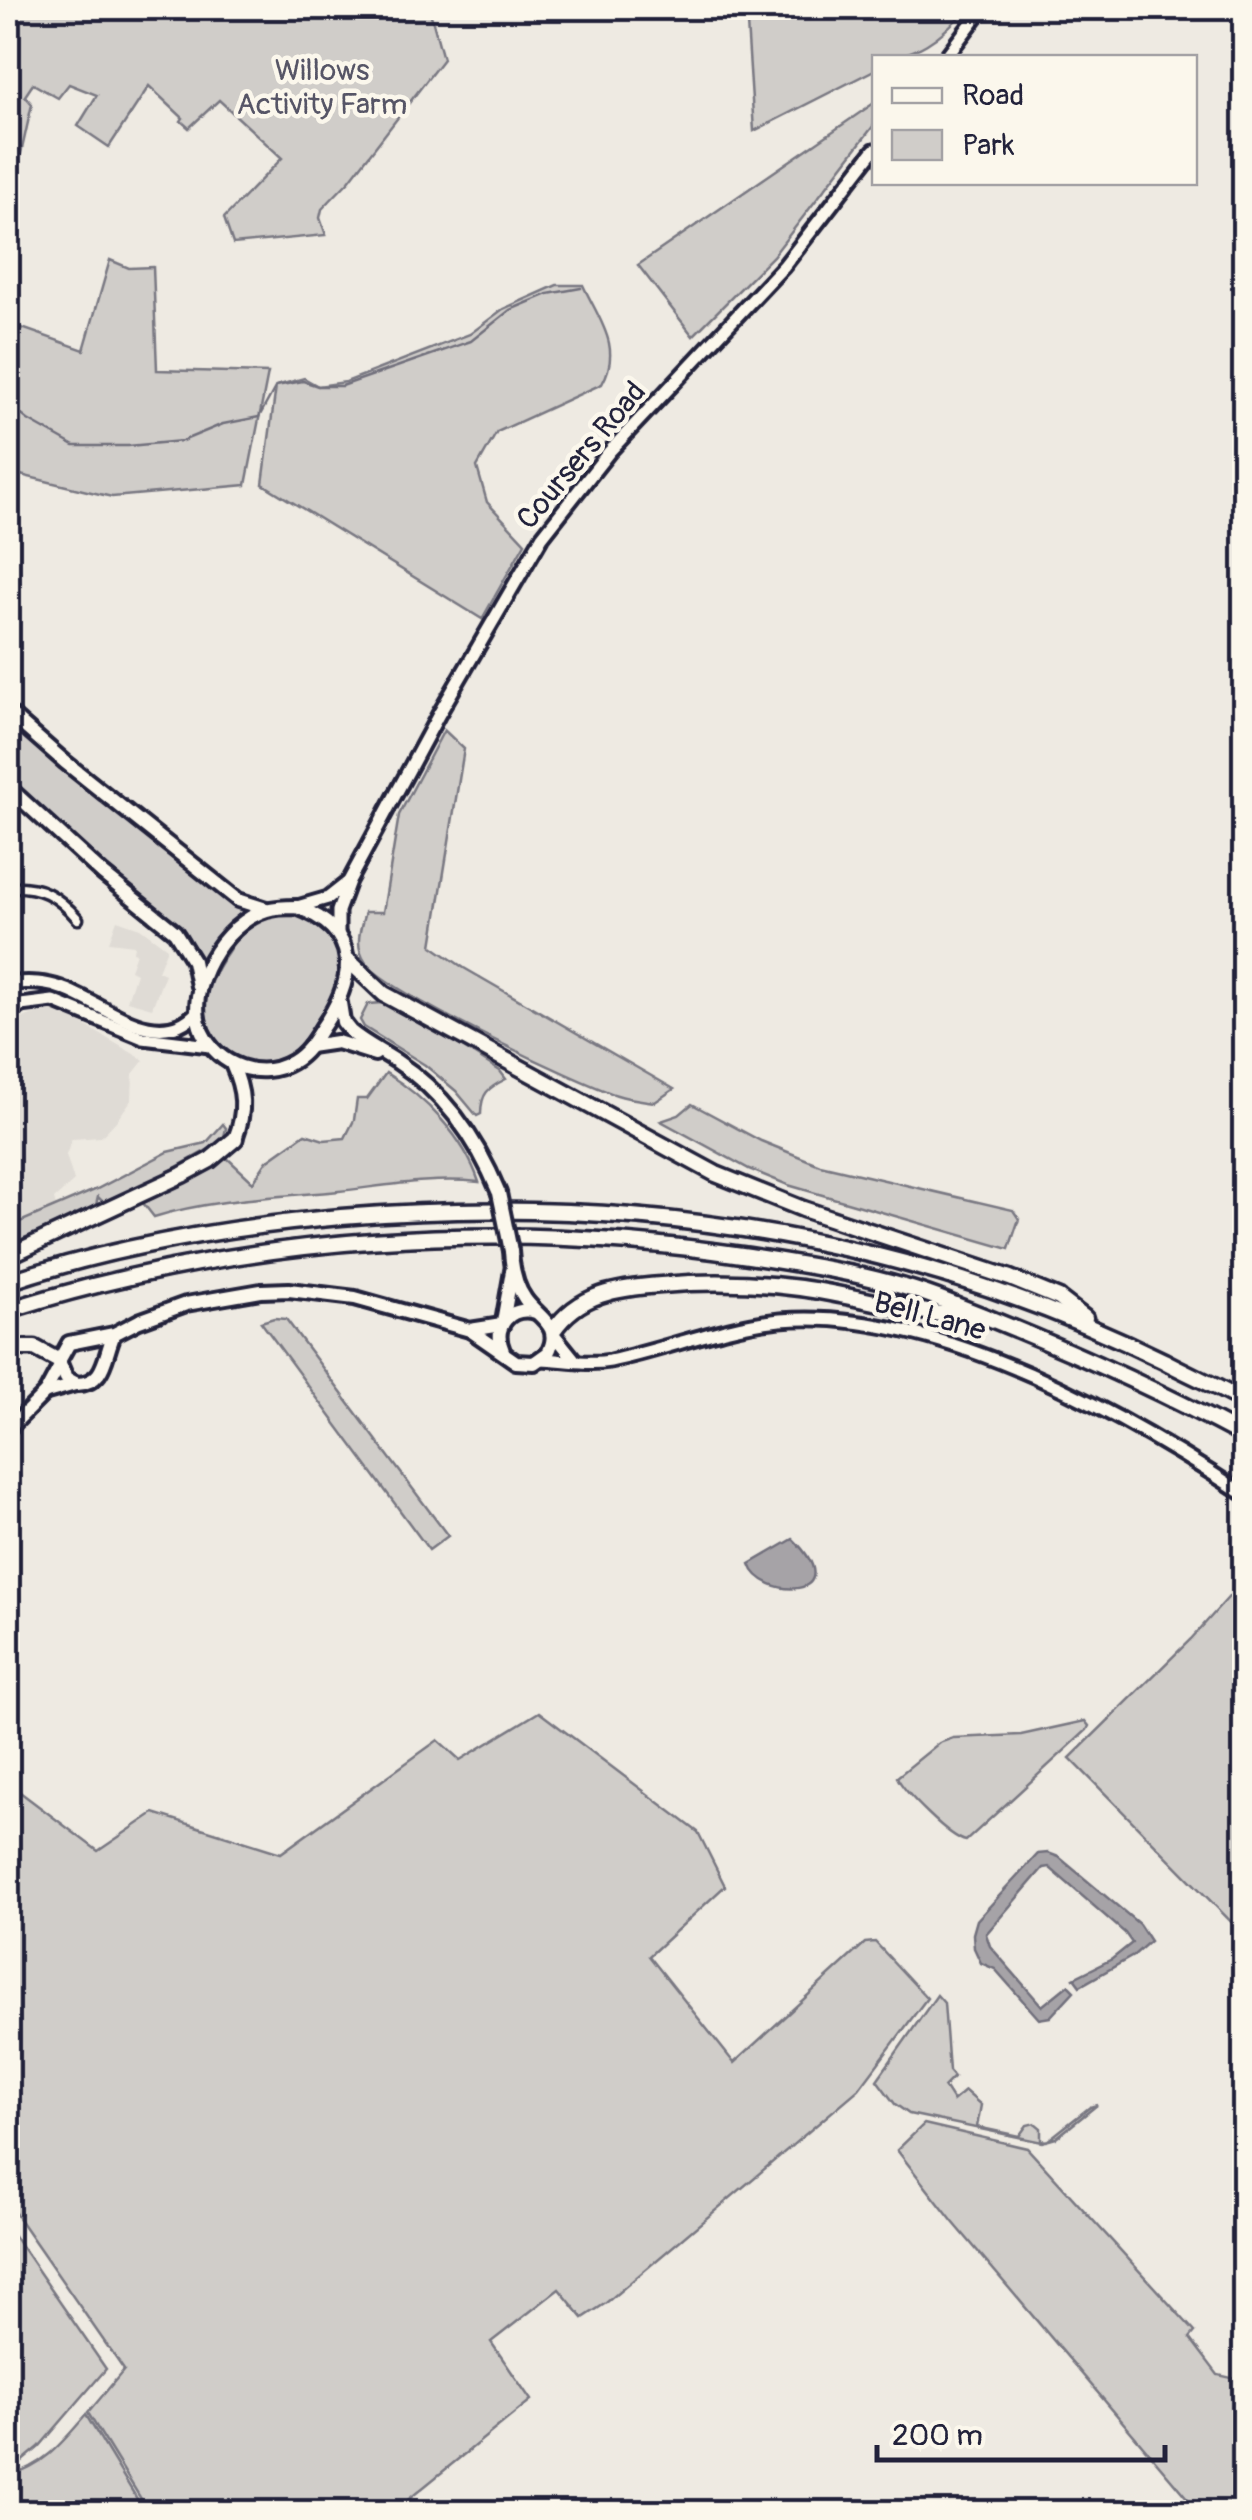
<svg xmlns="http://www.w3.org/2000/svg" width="1252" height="2520" font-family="Pangolin,sans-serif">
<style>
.built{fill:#dfdbd5}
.green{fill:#d0cdc9;stroke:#797882;stroke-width:2.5}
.water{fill:#a6a3a7;stroke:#716f7c;stroke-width:2.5}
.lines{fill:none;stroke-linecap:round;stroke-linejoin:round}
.stream{stroke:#716f7c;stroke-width:2.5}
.street-casing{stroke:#22223b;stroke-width:15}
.secondary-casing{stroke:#22223b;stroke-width:19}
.primary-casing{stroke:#22223b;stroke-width:20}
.highway-casing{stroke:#22223b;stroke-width:21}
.street{stroke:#fbf7ec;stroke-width:8}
.secondary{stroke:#fbf7ec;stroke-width:11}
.primary{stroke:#fbf7ec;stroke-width:12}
.highway{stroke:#fbf7ec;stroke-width:14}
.primary-bridge-casing{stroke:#22223b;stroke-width:20;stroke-linecap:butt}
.primary-bridge{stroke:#fbf7ec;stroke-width:12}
.labels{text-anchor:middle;stroke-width:9;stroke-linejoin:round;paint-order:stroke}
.park-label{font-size:30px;fill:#565566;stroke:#fbf7ec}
.street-label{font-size:30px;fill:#22223b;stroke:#fbf7ec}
</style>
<rect width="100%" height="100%" fill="#eeeae2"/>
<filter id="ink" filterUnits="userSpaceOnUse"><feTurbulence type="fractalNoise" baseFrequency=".01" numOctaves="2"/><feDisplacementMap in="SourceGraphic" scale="20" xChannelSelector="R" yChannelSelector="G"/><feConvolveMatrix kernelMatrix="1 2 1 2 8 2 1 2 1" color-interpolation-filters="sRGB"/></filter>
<g filter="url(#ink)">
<g class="built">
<path d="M117 920 140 928 167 948 158 971 165 974 152 1008 127 1001 136 973 130 970 136 953 133 952 134 945 109 942Z"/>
<path d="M57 1009 144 1060 133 1074 132 1099 117 1120 101 1137 72 1139 66 1155 74 1181 54 1199 56 1206 8 1227V1024L36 1013Z"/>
</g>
<g class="green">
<path d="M8 8H429L443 59 349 181 322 209 320 218 326 235 233 244 224 218 282 158 219 100 189 128 181 121 183 118 149 86 109 147 78 126 97 95 69 84 58 98 33 84 25 96 32 104 20 158 8 176Z"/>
<path d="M746 8H967C941 38 916 58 874 58V70L754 131Z"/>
<path d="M874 103V125L773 256 693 336 638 265Z"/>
<path d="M110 260 129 268 153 267 157 370 268 373 246 485 112 497 8 472V323L84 350Z"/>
<path d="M557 285H583C599 320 623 347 602 384L497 432 477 467 487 502 525 543 482 619 263 484 276 386 304 378 318 386 346 382 470 334 503 309Z"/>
<path d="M8 718 65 769 244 910 221 932 202 962 185 931 80 846 8 779Z"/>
<path d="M444 730 464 749 432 946 464 968 674 1089 655 1102C642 1100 629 1099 617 1095 577 1082 385 991 366 963 354 946 360 930 365 912H383L399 815Z"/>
<path d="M287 912C398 927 310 1096 236 1057 191 1033 202 988 227 953 235 940 244 927 258 919 267 914 277 914 287 912Z"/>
<path d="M382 1003 434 1029 500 1071 506 1079C488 1088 481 1093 481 1114L477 1116 456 1091 425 1065 364 1027 360 1020 368 1004Z"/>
<path d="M386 1073C425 1097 464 1137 479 1182 432 1177 385 1186 339 1191 277 1197 213 1199 154 1217L143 1203 208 1171 226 1157 253 1182 267 1161 305 1134 324 1140 345 1138 354 1120 357 1099H367Z"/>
<path d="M692 1104 761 1141 820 1165 1013 1210 1019 1219 1009 1249 788 1185 749 1169 661 1121 679 1115Z"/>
<path d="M223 1124 226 1128 223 1141 107 1206 98 1197 95 1209 8 1245V1227L97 1189 168 1152 206 1143Z"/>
<path d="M274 1318 286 1319 448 1536 429 1550 261 1322Z"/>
<path d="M1244 1580V1935L1070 1758 1191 1639Z"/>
<path d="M539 1712 698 1832 725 1886 649 1956 734 2063 865 1943 875 1942 927 1998 859 2089 606 2303 583 2318 559 2289 491 2342 531 2400 393 2512H149L88 2413 124 2370 8 2203V1783L98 1851 154 1813 281 1853 438 1740 460 1760Z"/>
<path d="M1085 1721 1089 1726 1087 1730 966 1841C950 1838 904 1792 897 1777L939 1743 953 1738 1021 1735Z"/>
<path d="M937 1995 944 2003 949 2071 954 2077 944 2087 953 2101 965 2091 981 2105 977 2127 1019 2136 1027 2125 1035 2123 1041 2128V2140L1047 2141 1090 2107 1097 2105 1056 2138 1042 2142 909 2114 895 2104 877 2080Z"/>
<path d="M924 2124 1027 2148 1195 2332 1190 2338 1218 2375 1241 2380 1244 2384V2512H1199L953 2222 897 2150Z"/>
<path d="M8 2227 106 2369 39 2447 8 2473Z"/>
<path d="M86 2415 145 2512H8V2476C45 2465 61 2444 86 2415Z"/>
</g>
<g class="water">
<path d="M793 1539C854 1600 761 1600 750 1564Z"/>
<path d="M1048 1853 1059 1857 1139 1924 1150 1941 1133 1956 1080 1986 1074 1978 1112 1959 1132 1943 1125 1933 1049 1867 1043 1868 986 1934 990 1946 1042 2006 1068 1985 1074 1991 1050 2017 1039 2019 995 1969 981 1963 974 1948 973 1934 977 1920 1038 1854Z"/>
</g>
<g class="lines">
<path class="stream" d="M8 404 28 420 74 446H128L182 441 223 424 259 417 276 386 303 381 318 386H342L471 341 510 310 548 294 581 288"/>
<defs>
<path id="street" d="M8 887C40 885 57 895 78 919"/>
<g id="secondary">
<path d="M945 58 983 8"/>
<path d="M297 907 328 898 347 883"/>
<path d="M338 933V911L349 881 439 714 542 537 609 452 784 266 874 150"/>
<path d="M14 983C30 982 45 982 61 988 103 1002 156 1054 196 1013"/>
<path d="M8 1015 21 1005 53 1001 143 1038 210 1046"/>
<path d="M553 1333 574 1359"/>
<path d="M542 1359C564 1360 588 1365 610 1361 668 1349 721 1326 780 1320 934 1307 1120 1412 1244 1494"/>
<path d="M45 1393 77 1384"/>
<path d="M8 1430 45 1393 59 1367"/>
</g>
<g id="primary">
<path d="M8 712 65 762 238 900 266 909"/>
<path d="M8 787 103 874 175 932 193 961 198 986"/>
<path d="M297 907C362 931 356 979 322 1028 314 1041 306 1054 292 1062 260 1081 218 1066 202 1032 183 989 223 923 267 910 276 907 288 907 297 907Z"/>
<path d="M340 1003 343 1022 350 1031C364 1043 381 1051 396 1061 445 1093 477 1139 499 1193"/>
<path d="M310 1046 337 1042 375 1054"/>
<path d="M232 1064C244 1091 246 1111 235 1139"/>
<path d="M503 1322 512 1271"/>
<path d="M470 1330 516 1362 534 1363 548 1353C563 1325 538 1318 525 1299 515 1285 512 1268 511 1251"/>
<path d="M114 1334C104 1356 106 1383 77 1384L66 1378 59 1361 69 1343 114 1334 139 1321 186 1304 261 1291 289 1290 355 1298 470 1330 502 1325"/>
<path d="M503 1351C492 1326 510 1305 536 1312"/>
</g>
<g id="highway">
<path d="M348 960 384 994 716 1174 803 1209 1010 1278 1059 1298 1085 1318"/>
<path d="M8 1256 182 1175 210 1160 235 1139"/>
<path d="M8 1282C115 1246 228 1227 341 1217 628 1193 905 1233 1164 1361 1190 1375 1219 1387 1244 1402"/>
<path d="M8 1310C247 1235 501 1218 749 1256 815 1266 886 1277 948 1302 1049 1341 1149 1385 1244 1436"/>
<path d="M553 1331C579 1293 618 1288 661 1285 708 1281 755 1282 800 1288 859 1296 916 1315 976 1317"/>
<path d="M8 1348H35L59 1361"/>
</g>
</defs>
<use href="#street" class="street-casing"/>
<use href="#secondary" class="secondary-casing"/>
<use href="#primary" class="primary-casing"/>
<use href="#highway" class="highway-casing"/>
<use href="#street" class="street"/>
<use href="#secondary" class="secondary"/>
<use href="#primary" class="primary"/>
<use href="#highway" class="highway"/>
<defs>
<path id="primary-bridge" d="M499 1193 511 1251"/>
</defs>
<use href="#primary-bridge" class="primary-bridge-casing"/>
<use href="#primary-bridge" class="primary-bridge"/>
</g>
</g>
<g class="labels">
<g class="park-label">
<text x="322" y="80">Willows<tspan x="322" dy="34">Activity Farm</tspan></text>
</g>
<g class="street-label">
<text transform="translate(581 455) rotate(-50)" y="10">Coursers Road</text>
<text transform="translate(930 1316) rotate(15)" y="10">Bell Lane</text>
</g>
</g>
<rect width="1252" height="2520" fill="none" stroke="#fbf7ec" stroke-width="40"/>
<rect x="20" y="20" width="1212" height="2480" fill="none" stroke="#22223b" stroke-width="4" filter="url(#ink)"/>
<rect x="872" y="55" width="325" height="130" fill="#fbf7ec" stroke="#a4a2a5" stroke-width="2.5"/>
<rect x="892" y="88" width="50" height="15" fill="#fbf7ec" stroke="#a4a2a5" stroke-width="2.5"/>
<text x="962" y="105" font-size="30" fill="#22223b">Road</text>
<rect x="892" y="130" width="50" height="30" fill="#d0cdc9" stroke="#a4a2a5" stroke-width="2.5"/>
<text x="962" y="155" font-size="30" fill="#22223b">Park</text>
<path d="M877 2445v15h288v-15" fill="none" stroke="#22223b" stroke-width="5"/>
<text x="892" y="2445" font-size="30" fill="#22223b" stroke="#fbf7ec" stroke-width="8" paint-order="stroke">200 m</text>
</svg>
